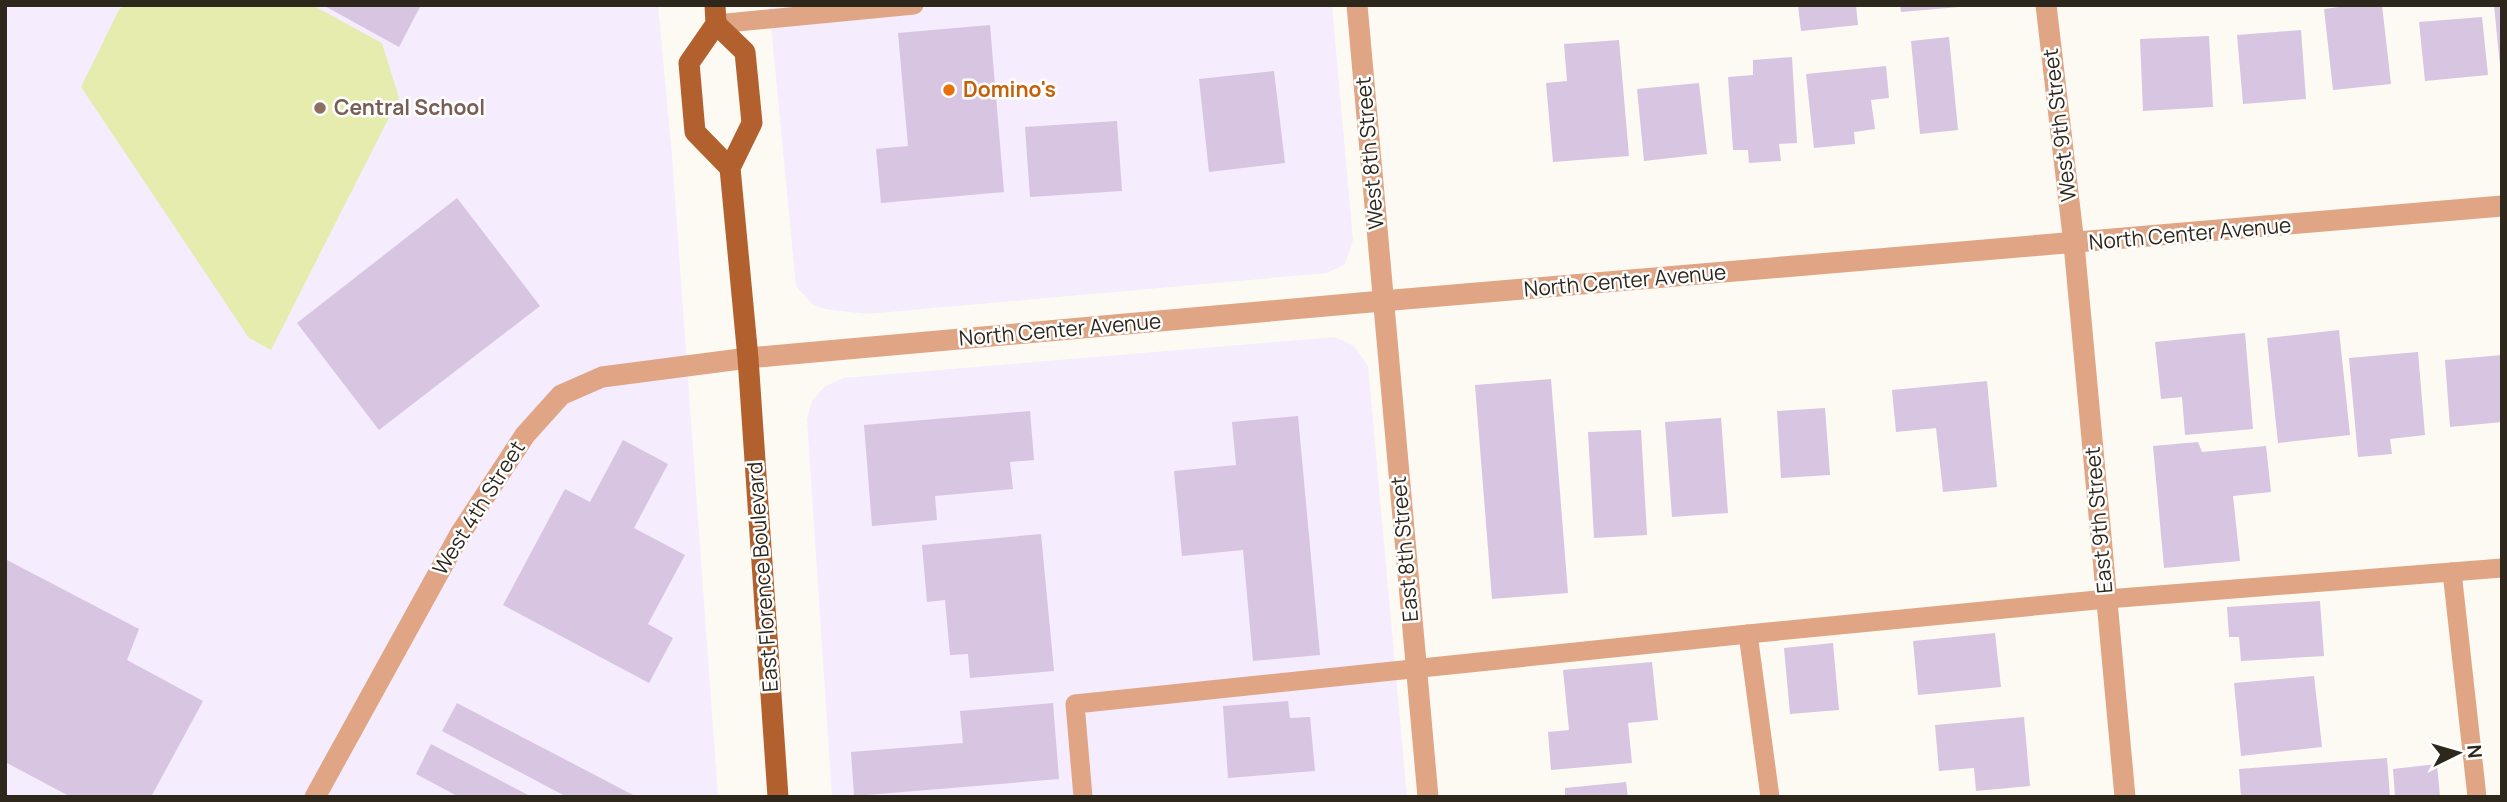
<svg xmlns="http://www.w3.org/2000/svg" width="2507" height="802" font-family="Manrope,sans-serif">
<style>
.commercial{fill:#f5ecfd}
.green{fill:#e6ebae}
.building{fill:#d7c5e2}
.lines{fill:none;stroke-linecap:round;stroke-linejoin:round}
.service{stroke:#dfa585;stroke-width:19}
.minor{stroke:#dfa585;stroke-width:21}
.primary{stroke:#b2612e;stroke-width:21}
.food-dot{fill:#e8710a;stroke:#fff;stroke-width:2.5}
.education-dot{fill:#8d6e63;stroke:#fff;stroke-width:2.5}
.labels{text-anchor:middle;stroke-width:5;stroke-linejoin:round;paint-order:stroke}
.food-label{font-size:21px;font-weight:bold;fill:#c56008;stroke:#fff;text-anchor:start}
.education-label{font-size:21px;font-weight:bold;fill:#785e54;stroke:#fff;text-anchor:start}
.street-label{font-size:21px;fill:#2d271c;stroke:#fff}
</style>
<rect width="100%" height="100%" fill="#fdfaf4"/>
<g class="commercial">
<path d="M5 5H658L672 156 718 797H5Z"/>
<path d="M769 5H1332L1353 240 1345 264 1327 273 867 314 824 309 812 304 796 286Z"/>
<path d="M1335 337 1354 346 1368 366 1407 797H832L807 419 812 401 824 387 843 378Z"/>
</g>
<path class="green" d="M129 5H312L382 43 399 98 271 350 249 338 81 87 120 8Z"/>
<g class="building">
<path d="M323 5H421L399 47Z"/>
<path d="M1798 5H1856L1858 25 1801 31Z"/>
<path d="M1900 5H1959V7L1901 12Z"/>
<path d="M2353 5H2382L2391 84 2333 90 2324 9Z"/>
<path d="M2494 5H2502V66H2500Z"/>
<path d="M2482 17 2488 75 2425 81 2419 22Z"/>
<path d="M990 25 1004 192 881 203 876 149 908 146 898 33Z"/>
<path d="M2301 30 2306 99 2243 104 2237 35Z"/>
<path d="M2209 36 2213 107 2143 111 2140 39Z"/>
<path d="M1949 37 1958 130 1920 134 1911 41Z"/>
<path d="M1619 40 1629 156 1553 162 1546 83 1567 81 1564 44Z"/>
<path d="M1792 57 1797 143 1779 144 1781 161 1749 163 1748 150H1733L1728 77 1753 75V60Z"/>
<path d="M1886 66 1889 98 1871 100 1875 129 1854 132 1855 144 1814 148 1806 74Z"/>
<path d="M1274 71 1285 163 1209 172 1199 79Z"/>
<path d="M1699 83 1707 154 1644 161 1637 89Z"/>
<path d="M1117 121 1122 191 1030 197 1025 127Z"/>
<path d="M457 198 540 306 379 430 297 323Z"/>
<path d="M2339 330 2350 435 2278 443 2267 338Z"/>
<path d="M2245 333 2253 429 2185 435 2182 397 2161 399 2155 342Z"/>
<path d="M2418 352 2425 435 2390 439 2392 454 2358 457 2349 358Z"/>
<path d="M2502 355V422L2450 427 2445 360Z"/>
<path d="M1551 379 1568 593 1492 599 1475 385Z"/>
<path d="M1987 381 1997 487 1943 492 1936 428 1896 432 1892 390Z"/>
<path d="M1825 408 1830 475 1781 478 1777 411Z"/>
<path d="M1030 411 1034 460 1010 462 1013 489 935 496 937 520 872 526 864 425Z"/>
<path d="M1298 416 1320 655 1253 661 1243 550 1182 556 1174 471 1236 465 1232 422Z"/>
<path d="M1721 418 1728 513 1672 517 1665 422Z"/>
<path d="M1641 430 1647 535 1594 538 1588 432Z"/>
<path d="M623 440 668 464 634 528 685 555 648 624 673 638 649 683 503 605 565 489 590 502Z"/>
<path d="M2198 442 2202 452 2266 446 2271 492 2233 496 2240 561 2164 568 2153 446Z"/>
<path d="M1041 534 1054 671 970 678 968 654 950 655 945 600 927 602 922 545Z"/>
<path d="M5 559 139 629 127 660 203 701 151 797H71L5 762Z"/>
<path d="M2320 601 2324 656 2241 661 2239 637H2229L2227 607Z"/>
<path d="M1995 633 2001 687 1918 695 1913 641Z"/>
<path d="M1833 643 1839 710 1790 714 1784 648Z"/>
<path d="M1652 662 1658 720 1628 723 1632 763 1551 770 1548 732 1569 730 1563 670Z"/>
<path d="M2314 676 2322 747 2241 756 2234 683Z"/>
<path d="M1288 701 1290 718 1310 717 1315 771 1228 778 1223 706Z"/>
<path d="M457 703 637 797H567L442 731Z"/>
<path d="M1053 703 1059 779 854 796 851 752 963 743 960 711Z"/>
<path d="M2024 717 2030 786 1976 791 1974 768 1939 771 1935 725Z"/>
<path d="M431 744 532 797H459L416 774Z"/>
<path d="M2387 758 2390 797H2241L2239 769Z"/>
<path d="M2437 764 2440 797H2395L2393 769Z"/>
<path d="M1626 782 1628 797H1565V788Z"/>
</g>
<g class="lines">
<g class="service">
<path d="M716 24 914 5"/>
<path d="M2452 572 2477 797"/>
<path d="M1748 634 1770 797"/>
<path d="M1083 797 1075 704 1748 634 2107 599 2502 568"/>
</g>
<g class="minor">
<path d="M1357 5 1428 797"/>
<path d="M2046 5 2074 244 2125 797"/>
<path d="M315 797 460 534 525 435 561 395 602 377 748 358 1382 301 2502 206"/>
</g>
<g class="primary">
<path d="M715 5 716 24 689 63 695 132 730 168"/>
<path d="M716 24 745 52 752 123 730 168 748 358 778 797"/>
</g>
</g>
<circle class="food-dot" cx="949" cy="90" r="7"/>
<circle class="education-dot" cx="320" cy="108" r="7"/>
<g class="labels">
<g class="food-label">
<text x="963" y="97">Domino's</text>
</g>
<g class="education-label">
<text x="334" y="115">Central School</text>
</g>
<g class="street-label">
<text transform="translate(2060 125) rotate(-97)" y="7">West 9th Street</text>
<text transform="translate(1370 153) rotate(-95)" y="7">West 8th Street</text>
<text transform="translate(2190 234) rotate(-5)" y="7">North Center Avenue</text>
<text transform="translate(1625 281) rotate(-5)" y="7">North Center Avenue</text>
<text transform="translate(1060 330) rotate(-5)" y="7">North Center Avenue</text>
<text transform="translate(479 508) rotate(-58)" y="7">West 4th Street</text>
<text transform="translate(2099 520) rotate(-95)" y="7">East 9th Street</text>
<text transform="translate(1405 549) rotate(-95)" y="7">East 8th Street</text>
<text transform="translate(763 577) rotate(-94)" y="7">East Florence Boulevard</text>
</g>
</g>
<rect width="2507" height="802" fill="none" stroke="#2d271c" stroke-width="14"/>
<g transform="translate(2458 753) rotate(85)" stroke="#ffffff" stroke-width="5" paint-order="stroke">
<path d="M0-5L12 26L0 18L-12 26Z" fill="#2d271c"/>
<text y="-10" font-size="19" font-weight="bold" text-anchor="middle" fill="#2d271c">N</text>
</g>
</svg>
